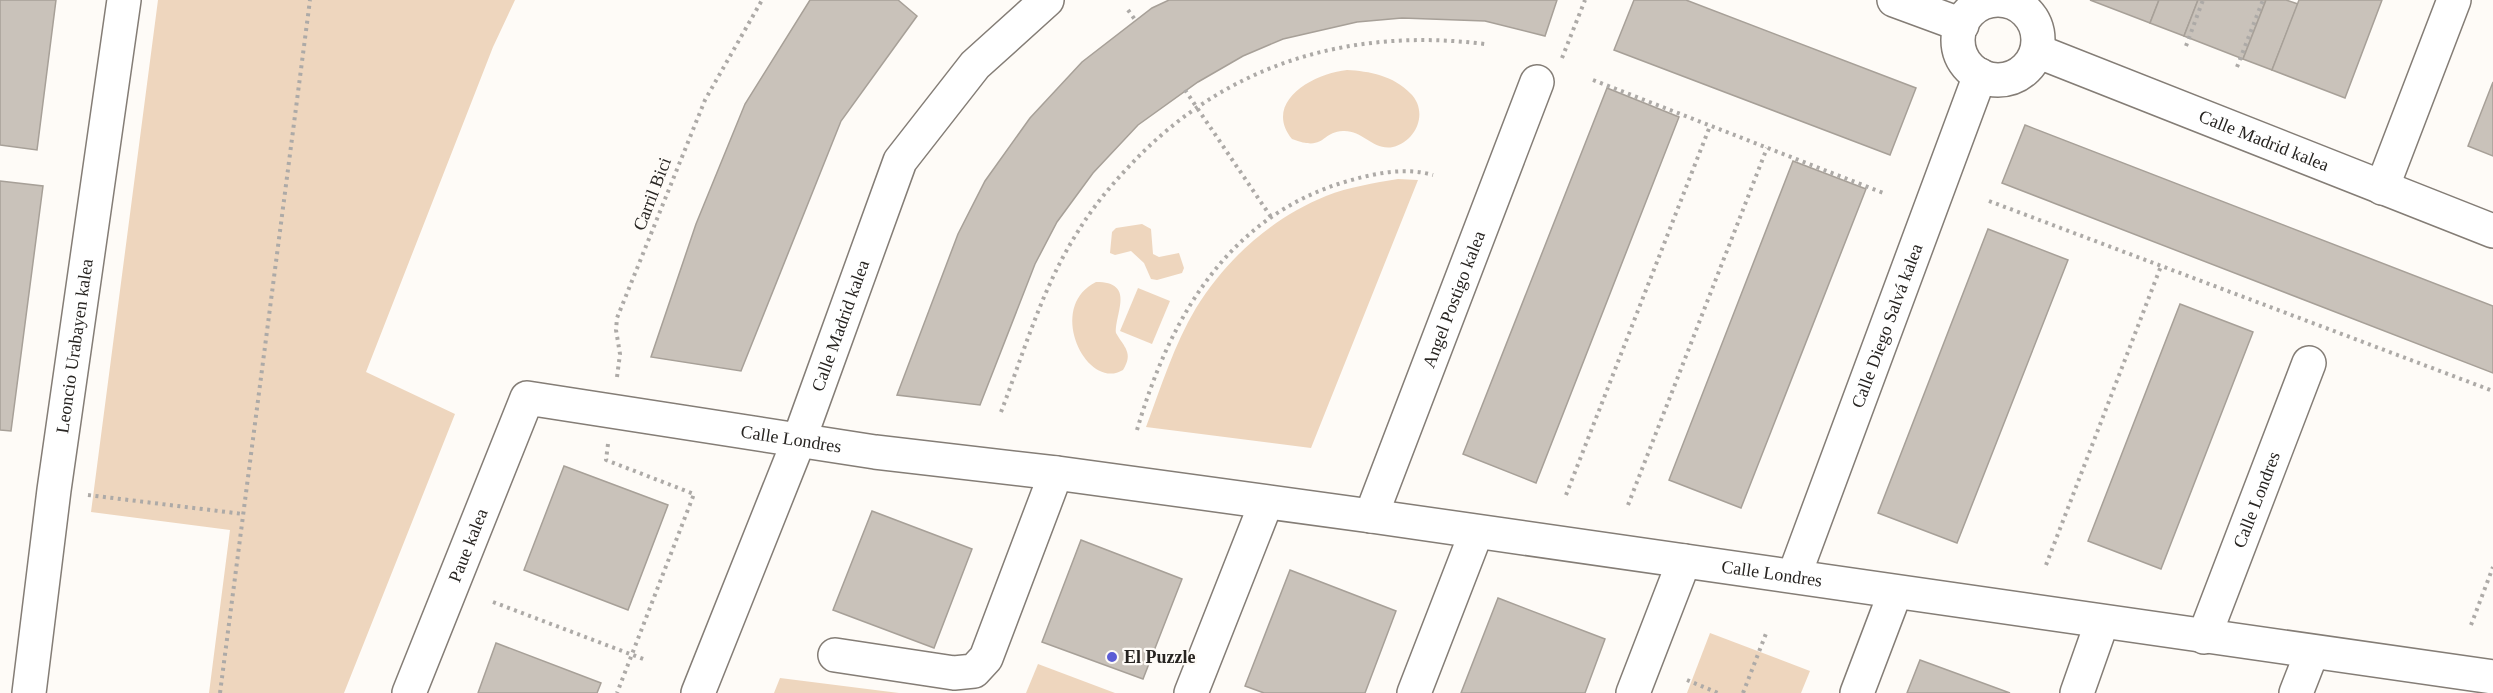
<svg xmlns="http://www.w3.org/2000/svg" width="2493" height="693" font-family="Georgia,serif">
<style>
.green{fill:#eed6be}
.building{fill:#c9c2ba;stroke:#a7a098;stroke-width:1.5}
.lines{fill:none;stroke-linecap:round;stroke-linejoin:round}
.minor-casing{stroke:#847d76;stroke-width:36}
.path{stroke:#adaaa7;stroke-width:4;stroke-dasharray:3 4.5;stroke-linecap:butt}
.minor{stroke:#fff;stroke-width:33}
.poi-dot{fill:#5c5dd5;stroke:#fefbf7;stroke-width:2}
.labels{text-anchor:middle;stroke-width:4.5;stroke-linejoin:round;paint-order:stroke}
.street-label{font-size:18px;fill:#272421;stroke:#fefbf7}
.poi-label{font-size:18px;font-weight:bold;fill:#272421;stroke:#fefbf7;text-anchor:start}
</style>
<rect width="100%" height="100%" fill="#fefbf7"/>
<g class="green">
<path d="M158 0H515L493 47 366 372 455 414 344 693H209L230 530 91 512Z"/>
<path d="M1347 70C1369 71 1394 76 1410 93 1429 111 1417 141 1393 147 1373 151 1363 130 1343 131 1320 132 1326 152 1292 139 1262 102 1314 73 1347 70Z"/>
<path d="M1398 179 1418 180 1311 448 1146 427C1161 387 1174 345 1196 308 1227 258 1272 218 1326 196 1349 187 1374 183 1398 179Z"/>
<path d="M1142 224 1151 229 1153 254 1159 257 1179 253 1184 268 1182 273 1157 280 1151 279 1144 263 1131 251 1115 255 1110 253 1112 232 1116 228Z"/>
<path d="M1096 282C1136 282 1115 313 1116 333 1124 347 1134 353 1123 370 1087 392 1045 307 1096 282Z"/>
<path d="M1138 288 1170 301 1152 344 1120 331Z"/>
<path d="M1710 633 1810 671 1801 693H1687Z"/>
<path d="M1038 664 1115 693H1026Z"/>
<path d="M780 678 899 693H774Z"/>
</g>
<g class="building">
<path d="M0 0H56L37 150 0 145Z"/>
<path d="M810 0H898L917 16 841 121 741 371 651 357 696 224 745 104Z"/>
<path d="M1169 0H1557L1545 36 1485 21 1402 18 1357 22 1283 39 1243 56 1198 82 1138 125 1093 173 1057 222 1035 264 980 405 897 395 958 234 985 181 1030 118 1082 62 1152 8Z"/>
<path d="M1634 0H1686L1916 88 1890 155 1614 50Z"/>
<path d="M2090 0H2159L2150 23Z"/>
<path d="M2159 0H2198L2184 36 2150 23Z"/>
<path d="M2198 0H2266L2243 59 2184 36Z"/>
<path d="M2266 0H2286L2298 4 2272 70 2243 59Z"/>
<path d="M2299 0H2382L2345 98 2272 70Z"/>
<path d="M2493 82V156L2468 146Z"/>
<path d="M1607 88 1679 117 1536 483 1463 454Z"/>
<path d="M2025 125 2493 306V373L2002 183Z"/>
<path d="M1793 161 1866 189 1741 508 1669 480Z"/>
<path d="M0 181 43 186 11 431 0 430Z"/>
<path d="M1988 229 2068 260 1957 543 1878 513Z"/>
<path d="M2180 304 2253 332 2161 569 2088 541Z"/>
<path d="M564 466 668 505 628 610 524 570Z"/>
<path d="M872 511 972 549 934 648 833 610Z"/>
<path d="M1081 540 1182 579 1143 679 1042 642Z"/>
<path d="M1290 570 1396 611 1365 693H1264L1245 686Z"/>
<path d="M1498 598 1605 639 1585 693H1461Z"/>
<path d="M496 643 601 683 597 693H478Z"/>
<path d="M1920 660 2010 693H1907Z"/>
</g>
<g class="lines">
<defs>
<g id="minor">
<path d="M1894 0 1962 25"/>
<circle cx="1998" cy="40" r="40"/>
<path id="s1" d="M2037 51 2493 231"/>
<path d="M2382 188 2454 0"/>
<path id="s2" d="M1371 516 1537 82"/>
<path id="s3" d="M1794 576 1980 75"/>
<path id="s4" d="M2204 637 2309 363"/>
<path d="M835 655 954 673 974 671 986 658 1056 473"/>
<path id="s5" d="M29 693 54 490 124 0"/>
<path id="s6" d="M409 693 527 398 875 452 1056 473 1371 516 2493 677"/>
<path id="s7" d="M698 693 799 440 900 161 975 65 1047 0"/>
<path d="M1191 693 1266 503"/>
<path d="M1414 693 1476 533"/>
<path d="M1633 693 1684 561"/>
<path d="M1857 693 1895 593"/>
<path d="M2077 693 2102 622"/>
<path d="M2296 693 2312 652"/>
</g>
</defs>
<use href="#minor" class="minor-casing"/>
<g class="path">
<path d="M1128 10 1136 21"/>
<path d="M2186 46 2203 0"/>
<path d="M1562 58 1585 0"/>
<path d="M2237 67 2263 0"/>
<path d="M1593 80 1886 194"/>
<path d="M1185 90 1271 217"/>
<path d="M1989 201 2493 391"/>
<path d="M617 377 620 354 616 330 617 318 705 100 762 0"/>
<path d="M1001 412C1024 352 1042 288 1077 233 1095 203 1119 176 1143 152 1237 60 1356 28 1485 44"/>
<path d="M1137 430C1170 317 1229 215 1348 181 1376 173 1405 167 1433 175"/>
<path d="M608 444 606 460 694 494 617 693"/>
<path d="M88 495 243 514"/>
<path d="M1566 495 1710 126"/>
<path d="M1628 505 1767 148"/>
<path d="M2046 565 2161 266"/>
<path d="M493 602 646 660"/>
<path d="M2471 625 2493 567"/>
<path d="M1687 680 1718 693"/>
<path d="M220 693 310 0"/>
<path d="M1743 693 1767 631"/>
</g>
<use href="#minor" class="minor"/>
</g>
<circle class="poi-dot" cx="1112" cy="657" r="6"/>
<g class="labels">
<g class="street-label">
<text dy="6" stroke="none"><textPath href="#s1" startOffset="244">Calle Madrid kalea</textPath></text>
<text transform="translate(652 194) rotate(-69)" y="6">Carril Bici</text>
<text dy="6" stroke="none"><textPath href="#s2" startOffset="232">Angel Postigo kalea</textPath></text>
<text dy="6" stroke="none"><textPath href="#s7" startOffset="394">Calle Madrid kalea</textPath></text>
<text dy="6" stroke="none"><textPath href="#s3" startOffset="267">Calle Diego Salvá kalea</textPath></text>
<text dy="6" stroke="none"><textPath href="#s5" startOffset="350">Leoncio Urabayen kalea</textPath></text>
<text dy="6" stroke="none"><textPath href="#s6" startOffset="585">Calle Londres</textPath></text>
<text dy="6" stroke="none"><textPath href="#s4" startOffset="147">Calle Londres</textPath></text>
<text dy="6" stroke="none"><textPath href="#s6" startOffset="159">Paue kalea</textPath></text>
<text dy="6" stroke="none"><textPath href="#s6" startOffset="1575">Calle Londres</textPath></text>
</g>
<g class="poi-label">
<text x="1124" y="663">El Puzzle</text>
</g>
</g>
</svg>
